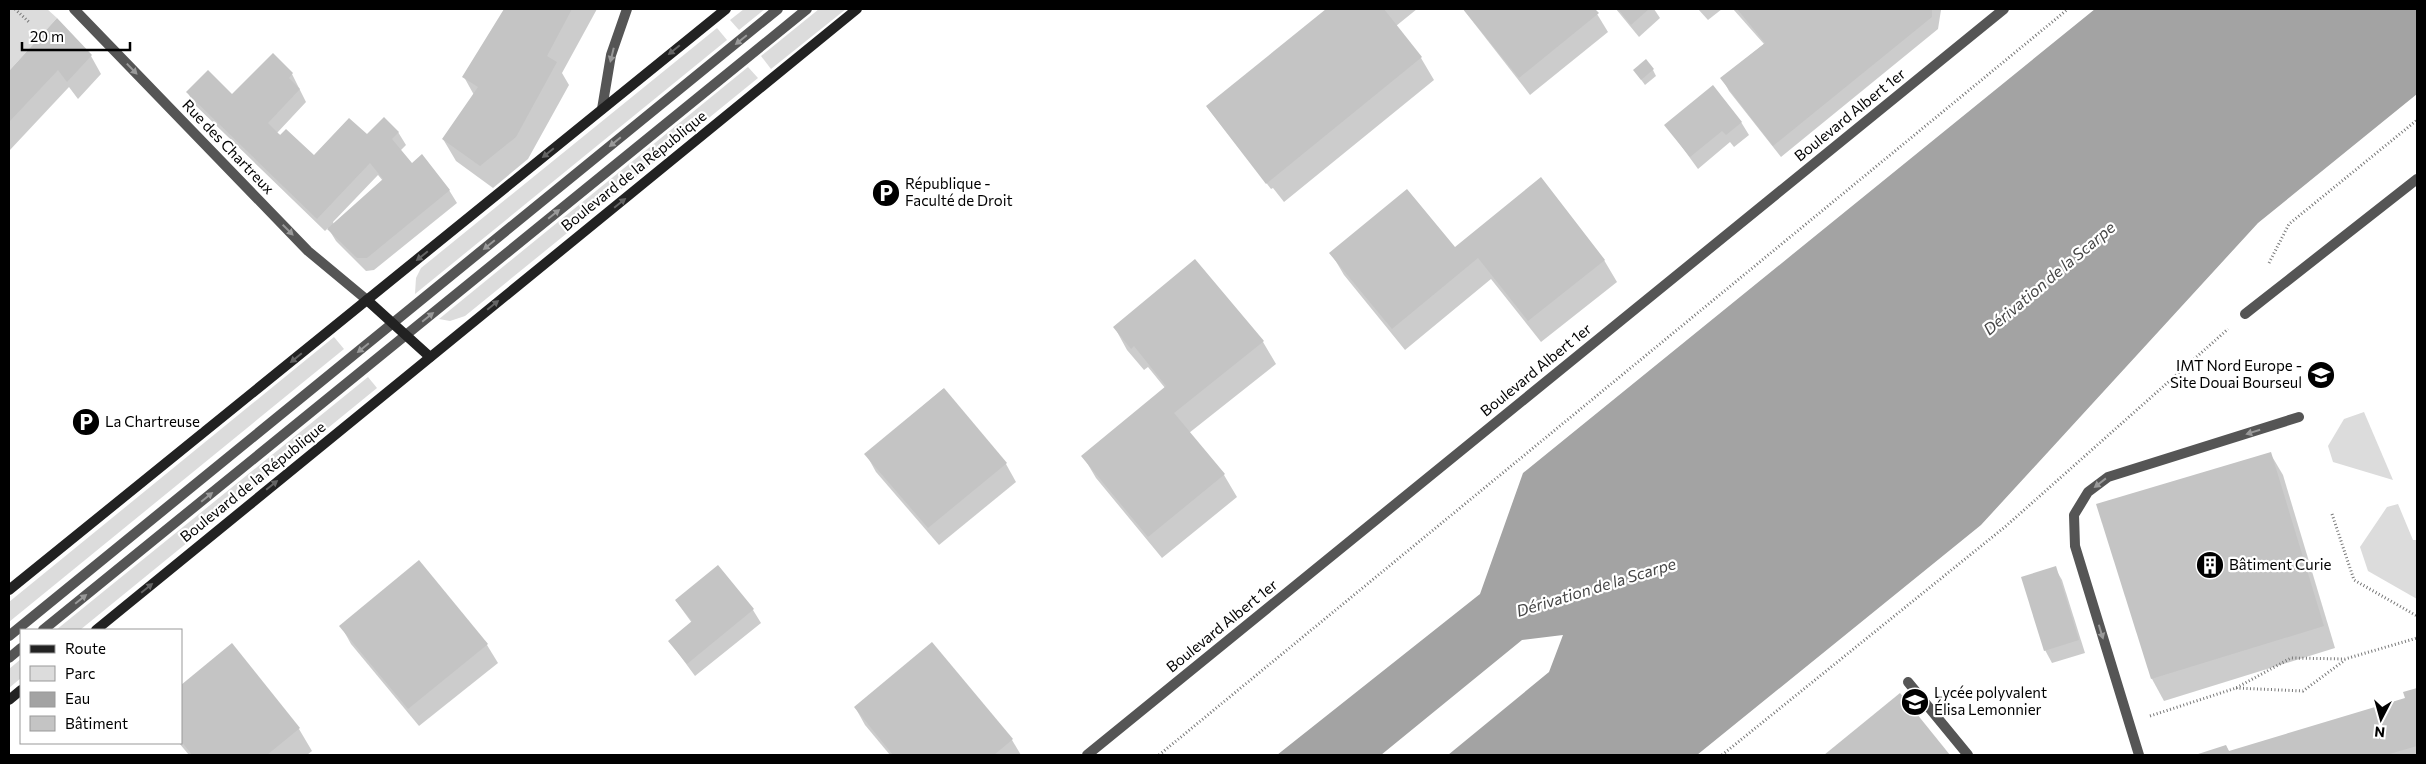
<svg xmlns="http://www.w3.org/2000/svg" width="2426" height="764" font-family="Commissioner,sans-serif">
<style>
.green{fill:#dcdcdc}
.water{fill:#a3a3a3}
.shadow{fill:#0003;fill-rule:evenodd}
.building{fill:#c4c4c4}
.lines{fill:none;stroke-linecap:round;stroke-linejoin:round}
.path{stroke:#777;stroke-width:3;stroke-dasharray:1 2.5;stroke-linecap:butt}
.lane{stroke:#555;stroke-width:10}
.street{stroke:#555;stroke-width:10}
.secondary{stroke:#222;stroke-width:10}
.oneway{fill:#999}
.oneway2{fill:#646464}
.labels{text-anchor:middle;stroke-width:4.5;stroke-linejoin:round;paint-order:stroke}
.street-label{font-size:15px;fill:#000;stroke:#fff}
.poi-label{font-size:15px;fill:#000;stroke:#fff;text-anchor:start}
.water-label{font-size:16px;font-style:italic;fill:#444;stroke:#fff}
</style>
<rect width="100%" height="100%" fill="#fff"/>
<g class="green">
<path d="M9 9H47L57 18 9 71Z"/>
<path d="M744 9H765L739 30 730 20Z"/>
<path d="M819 9H846L771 69 761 56Z"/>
<path d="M717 28 727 40 415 294 416 278 421 268Z"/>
<path d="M748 67 758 78 465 316 450 321 439 319Z"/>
<path d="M334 337 344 349 9 622V602Z"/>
<path d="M368 377 377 388 80 630H56Z"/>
<path d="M2364 412 2393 480 2333 462 2328 446 2344 419Z"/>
<path d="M2398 504 2413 540H2417V599L2368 571 2360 547 2387 507Z"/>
<path d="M21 659V678L9 688V669Z"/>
</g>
<path class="water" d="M2095 9H2417V94L2258 223 1981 525 1697 755H1448L1549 672 1563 635 1522 640 1381 755H1277L1480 594 1523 473Z"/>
<g class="shadow">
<path d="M505 9H597L562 73 569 85 528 159 493 188 456 161 443 139 474 95 464 77Z"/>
<path d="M1328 9H1417L1396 26 1421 58 1434 80 1284 202 1273 188 1271 189 1207 107Z"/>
<path d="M1463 9H1594L1608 32 1530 95Z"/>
<path d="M1616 9H1654L1660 18 1639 37Z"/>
<path d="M1698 9H1722L1708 20Z"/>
<path d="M1733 9H1940L1941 10 1938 29 1781 157 1729 91 1722 78 1764 44Z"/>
<path d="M57 20 91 56 101 74 78 99 69 87 9 151V72Z"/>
<path d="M273 55 292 74 306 102 277 133 314 156 367 136 398 132 406 145 400 151 411 164 449 190 457 203 374 270 366 271 336 241 328 228 325 231 195 105 188 93 232 96ZM378 175 383 181 334 224 333 222Z"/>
<path d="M1634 70H1653L1656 76 1645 85Z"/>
<path d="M1741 122 1749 135 1734 147 1730 142 1698 169 1666 125Z"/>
<path d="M1455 249 1604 260 1617 282 1541 342 1491 279 1405 350 1344 275 1331 253Z"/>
<path d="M1195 261 1263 342 1276 364 1189 433 1224 475 1237 497 1162 558 1096 478 1083 456 1165 388 1148 367 1144 370 1127 350 1115 328Z"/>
<path d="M943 389 1006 464 1016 482 939 545 876 472 866 454Z"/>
<path d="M2270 453 2283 475 2335 648 2164 701 2152 679 2098 505Z"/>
<path d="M419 562 487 645 498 663 419 726 351 644 341 626Z"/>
<path d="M718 566 753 610 761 623 695 676 670 642 692 623 676 601Z"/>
<path d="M2055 568 2062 580 2085 653 2052 663 2045 650Z"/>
<path d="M932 644 1012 740 1021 755H890L865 725 855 707Z"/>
<path d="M232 645 299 729 312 751 307 755H189L179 743H181V686Z"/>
<path d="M2417 689V755H2198L2226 746 2229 752 2406 699 2405 693Z"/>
<path d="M1900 695 1949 755H1826Z"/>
</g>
<g class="building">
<path d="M504 9H572L547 56 557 62 516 137 480 166 442 139 478 87 462 77Z"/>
<path d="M1326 9H1384L1422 57 1266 184 1206 106Z"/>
<path d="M1463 9H1595L1599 13 1519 78Z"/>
<path d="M1618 9H1649L1631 25Z"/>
<path d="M1737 9H1932V17L1773 146 1720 78 1765 43Z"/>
<path d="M57 18 92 55 67 82 58 70 9 122V71Z"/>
<path d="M273 53 293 73 289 78 300 89 268 123 280 135 286 129 314 155 349 118 367 134 384 117 399 132 392 139 412 163 422 154 450 190 367 258H357L327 229 383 179 370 163 317 219 186 92 208 70 232 94Z"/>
<path d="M1646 59 1654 69 1641 80 1633 70Z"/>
<path d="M1713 85 1742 122 1726 135 1722 131 1690 157 1664 125Z"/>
<path d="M1541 177 1605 260 1528 321 1478 258 1392 329 1329 253 1407 189 1455 247Z"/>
<path d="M1195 259 1264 341 1174 413 1225 474 1148 537 1081 456 1166 386 1134 346 1131 349 1113 327Z"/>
<path d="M944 388 1007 463 928 528 864 454Z"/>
<path d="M2271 452 2324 626 2151 679 2096 504Z"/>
<path d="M419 560 488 644 408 709 339 626Z"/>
<path d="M718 565 754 609 687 664 668 641 692 621 675 600Z"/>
<path d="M2056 566 2079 640 2044 651 2021 577Z"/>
<path d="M932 642 1013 739 994 755H893L854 707Z"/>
<path d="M232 643 300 728 267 755H192L181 741V685Z"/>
<path d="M2417 688V746L2386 755H2195L2226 745 2229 751 2405 698 2403 692Z"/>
<path d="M1900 693 1950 755H1824Z"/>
</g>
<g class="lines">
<g class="path">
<path d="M15 9 30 23"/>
<path d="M2269 263 2289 224 2417 120"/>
<path d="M2332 514 2354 580 2417 616"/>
<path d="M2236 688 2303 691 2345 660"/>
<path d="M2150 716 2236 688 2291 658 2345 659 2417 638"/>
<path d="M1159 755 2068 9"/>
<path d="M1722 755 2006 526 2228 329"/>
</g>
<g class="lane">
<path d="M2245 314 2417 179"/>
<path d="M43 630 807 9"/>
<path d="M9 636 778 9"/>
<path d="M9 658 21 648"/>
<path d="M1908 682 1968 755"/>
<path d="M2139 755 2075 546 2074 515 2088 492 2108 477 2299 417"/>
</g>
<g class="street">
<path d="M74 9 308 251 367 300"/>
<path d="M602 109 611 55 627 9"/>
<path d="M1087 755 2004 9"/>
</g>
<g class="secondary">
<path d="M367 300 430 357"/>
<path d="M9 590 726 9"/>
<path d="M96 630 857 9"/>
<path d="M9 700 21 690"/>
</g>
</g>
<defs><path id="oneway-solid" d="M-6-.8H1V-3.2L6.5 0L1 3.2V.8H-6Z" transform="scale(1.25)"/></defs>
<g class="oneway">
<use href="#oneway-solid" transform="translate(741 40) rotate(141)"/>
<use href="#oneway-solid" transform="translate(612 55) rotate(104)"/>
<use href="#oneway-solid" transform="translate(132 69) rotate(46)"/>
<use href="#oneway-solid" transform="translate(615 142) rotate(141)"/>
<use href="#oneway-solid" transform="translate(554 214) rotate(-39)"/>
<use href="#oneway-solid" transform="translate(288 230) rotate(45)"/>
<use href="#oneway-solid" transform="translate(489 245) rotate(141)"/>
<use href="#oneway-solid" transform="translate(428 317) rotate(-39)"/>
<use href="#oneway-solid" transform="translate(363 348) rotate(141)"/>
<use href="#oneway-solid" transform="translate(2253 432) rotate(163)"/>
<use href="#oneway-solid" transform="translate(2100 483) rotate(142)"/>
<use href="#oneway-solid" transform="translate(207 497) rotate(-39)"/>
<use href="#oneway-solid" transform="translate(81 599) rotate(-39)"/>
<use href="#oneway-solid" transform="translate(2101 632) rotate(73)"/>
</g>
<g class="oneway2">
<use href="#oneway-solid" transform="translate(674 50) rotate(141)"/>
<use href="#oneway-solid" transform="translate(548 153) rotate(141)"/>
<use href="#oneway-solid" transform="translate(620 203) rotate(-39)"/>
<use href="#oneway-solid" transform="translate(422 256) rotate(141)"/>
<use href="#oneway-solid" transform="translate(493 305) rotate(-39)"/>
<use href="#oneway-solid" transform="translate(296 358) rotate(141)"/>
<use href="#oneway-solid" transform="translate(272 485) rotate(-39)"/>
<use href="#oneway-solid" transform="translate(147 588) rotate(-39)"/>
</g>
<defs>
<symbol id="parking-disc" viewBox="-11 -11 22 22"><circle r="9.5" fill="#000" stroke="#fff"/><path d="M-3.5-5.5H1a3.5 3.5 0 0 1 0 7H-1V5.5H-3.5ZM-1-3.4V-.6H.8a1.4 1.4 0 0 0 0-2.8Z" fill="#fff"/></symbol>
<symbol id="university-disc" viewBox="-11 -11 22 22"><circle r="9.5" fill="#000" stroke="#fff"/><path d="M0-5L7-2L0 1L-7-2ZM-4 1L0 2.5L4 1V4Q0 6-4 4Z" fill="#fff"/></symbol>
<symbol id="building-disc" viewBox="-11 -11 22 22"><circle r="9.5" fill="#000" stroke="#fff"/><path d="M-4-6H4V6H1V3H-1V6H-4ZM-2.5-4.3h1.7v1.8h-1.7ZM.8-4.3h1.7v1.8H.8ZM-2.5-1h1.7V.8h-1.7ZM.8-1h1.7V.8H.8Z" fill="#fff"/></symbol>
<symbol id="school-disc" viewBox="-11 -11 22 22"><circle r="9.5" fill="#000" stroke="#fff"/><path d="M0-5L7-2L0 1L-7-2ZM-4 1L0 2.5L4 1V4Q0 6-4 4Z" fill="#fff"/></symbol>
</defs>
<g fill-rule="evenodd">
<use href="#parking-disc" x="870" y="177" width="32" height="32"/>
<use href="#university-disc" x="2305" y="359" width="32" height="32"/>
<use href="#parking-disc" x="70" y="406" width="32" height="32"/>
<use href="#building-disc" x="2194" y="549" width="32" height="32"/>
<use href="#school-disc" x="1899" y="686" width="32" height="32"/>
</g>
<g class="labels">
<g class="street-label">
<text transform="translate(1850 115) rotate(-39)" y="5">Boulevard Albert 1er</text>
<text transform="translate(228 147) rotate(46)" y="5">Rue des Chartreux</text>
<text transform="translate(634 171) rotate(-39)" y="5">Boulevard de la République</text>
<text transform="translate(1536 370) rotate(-39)" y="5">Boulevard Albert 1er</text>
<text transform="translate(253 482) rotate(-39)" y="5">Boulevard de la République</text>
<text transform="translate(1222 626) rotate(-39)" y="5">Boulevard Albert 1er</text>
</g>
<g class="poi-label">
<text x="905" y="189">République -<tspan x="905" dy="17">Faculté de Droit</tspan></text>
<text x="2302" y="371" text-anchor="end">IMT Nord Europe -<tspan x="2302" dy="17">Site Douai Bourseul</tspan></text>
<text x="105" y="427">La Chartreuse</text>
<text x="2229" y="570">Bâtiment Curie</text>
<text x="1934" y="698">Lycée polyvalent<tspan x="1934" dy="17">Élisa Lemonnier</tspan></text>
</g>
<g class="water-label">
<text transform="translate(2049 278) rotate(-40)" y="6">Dérivation de la Scarpe</text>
<text transform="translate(1596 587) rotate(-17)" y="6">Dérivation de la Scarpe</text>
</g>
</g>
<rect width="2426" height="764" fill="none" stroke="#000000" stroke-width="20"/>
<rect x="20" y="629" width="162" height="115" fill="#ffffff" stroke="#999999"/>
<rect x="30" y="645" width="25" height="8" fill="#222222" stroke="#999999"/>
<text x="65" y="654" font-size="15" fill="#000000">Route</text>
<rect x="30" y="666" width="25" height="15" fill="#dcdcdc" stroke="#999999"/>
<text x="65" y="679" font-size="15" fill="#000000">Parc</text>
<rect x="30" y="692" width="25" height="15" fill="#a3a3a3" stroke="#999999"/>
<text x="65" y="704" font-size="15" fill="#000000">Eau</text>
<rect x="30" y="716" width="25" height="15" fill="#c4c4c4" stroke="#999999"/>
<text x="65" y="729" font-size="15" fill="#000000">Bâtiment</text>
<g transform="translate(2381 719) rotate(186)" stroke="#ffffff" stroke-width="4" paint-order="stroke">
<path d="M0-4L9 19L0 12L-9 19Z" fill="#000000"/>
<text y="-8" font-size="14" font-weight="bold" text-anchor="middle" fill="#000000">N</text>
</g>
<path d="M22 42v8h108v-8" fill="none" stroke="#000000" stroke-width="2.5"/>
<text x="30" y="42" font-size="15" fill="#000000" stroke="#ffffff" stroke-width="4" paint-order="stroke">20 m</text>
</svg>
